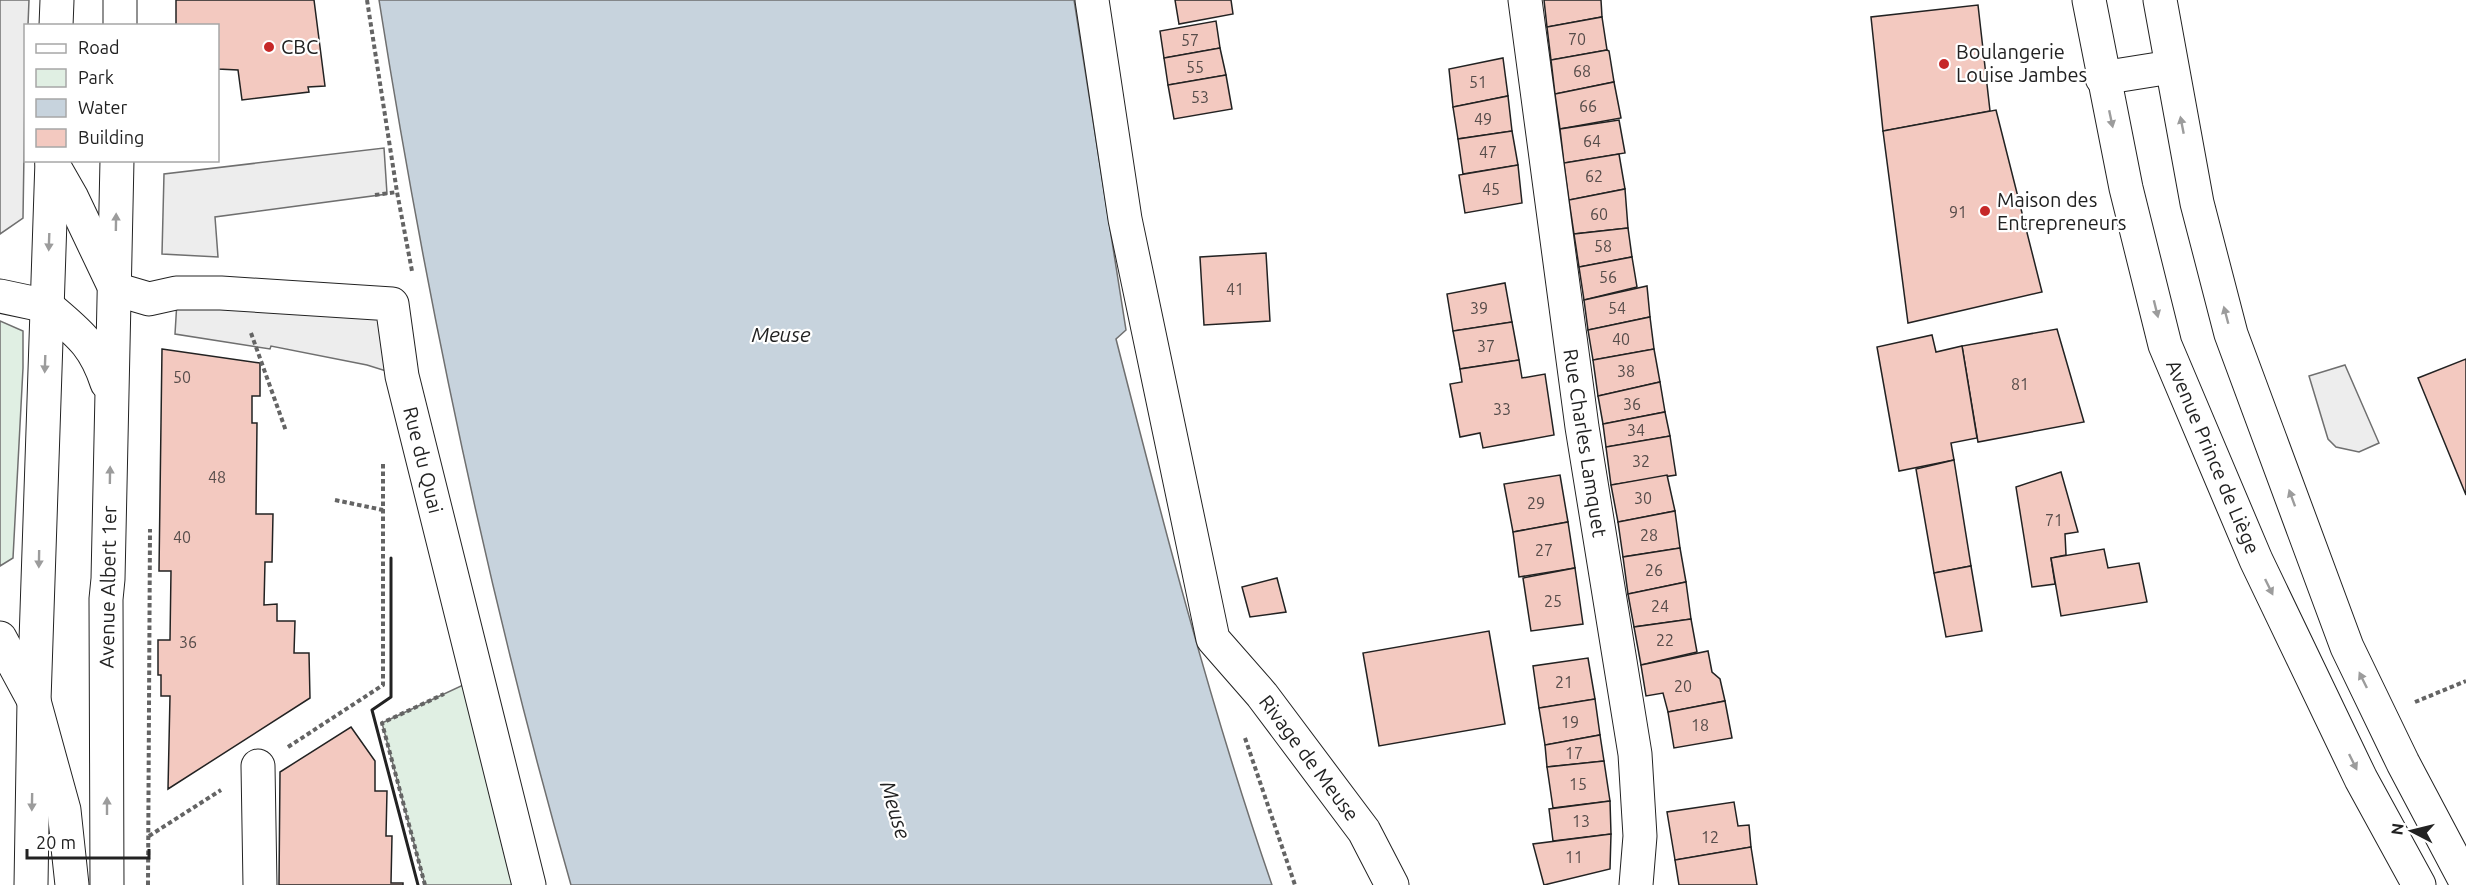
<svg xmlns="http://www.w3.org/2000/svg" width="2466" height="885" font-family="Ubuntu,sans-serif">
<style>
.green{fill:#e0efe3;stroke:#6f6f6f;stroke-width:1.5}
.parking{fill:#ededed;stroke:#6f6f6f;stroke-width:1.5}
.water{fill:#c7d3dd;stroke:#6f6f6f;stroke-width:1.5}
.building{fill:#f3c9c0;stroke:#222;stroke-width:1.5}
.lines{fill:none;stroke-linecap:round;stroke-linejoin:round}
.minor-casing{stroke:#222;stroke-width:35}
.major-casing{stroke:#222;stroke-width:35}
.path{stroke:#646464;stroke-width:4;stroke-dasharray:4.5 3;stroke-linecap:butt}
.minor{stroke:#fff;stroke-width:33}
.major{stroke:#fff;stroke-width:33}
.wall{stroke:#222;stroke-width:3}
.oneway{fill:#9c9c9c}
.poi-dot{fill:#c62828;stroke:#fff;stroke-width:2}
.labels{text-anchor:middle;stroke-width:4.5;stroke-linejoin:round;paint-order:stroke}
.number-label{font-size:16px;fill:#564c4a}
.poi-label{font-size:20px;fill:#222;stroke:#fff;text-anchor:start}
.street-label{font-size:20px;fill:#222;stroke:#fff}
.water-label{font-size:21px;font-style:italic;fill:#222;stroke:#fff}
</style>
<rect width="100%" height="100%" fill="#fff"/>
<g class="green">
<path d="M0 321 23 331V368L13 558 0 566Z"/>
<path d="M478 678 529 885H425L382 723Z"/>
</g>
<g class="parking">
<path d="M0 0H29L28 25 26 26 23 218 0 234Z"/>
<path d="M384 148 387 194 215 217 218 257 162 254 164 174Z"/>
<path d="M177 301 394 311 402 376 367 365 271 346 270 349 175 334Z"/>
<path d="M2345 365 2379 443 2359 452 2336 447 2328 439 2309 376Z"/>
</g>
<path class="water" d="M379 0H1074L1126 330 1116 339C1163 523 1210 706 1272 885H571C488 595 426 298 379 0Z"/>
<g class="building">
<path d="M176 0H314L325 86 308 87 309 92 242 100 238 70 218 69V26H176Z"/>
<path d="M1175 0H1231L1233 14 1179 24Z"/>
<path d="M1544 0H1601L1602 17 1547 27Z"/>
<path d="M1978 5 1990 111 1883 131 1871 17Z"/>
<path d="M1602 17 1607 50 1551 60 1547 27Z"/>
<path d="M1216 21 1220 48 1164 58 1160 31Z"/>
<path d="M1220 48 1226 75 1168 85 1164 58Z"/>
<path d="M1607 50 1609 51 1614 82 1555 94 1551 60Z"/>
<path d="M1503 58 1508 96 1453 107 1449 69Z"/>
<path d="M1226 75 1232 109 1174 119 1168 85Z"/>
<path d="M1614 82 1621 118 1560 129 1555 94Z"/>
<path d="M1508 96 1512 131 1458 139 1453 107Z"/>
<path d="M1996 110 2042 292 1908 323 1883 131Z"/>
<path d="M1619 120 1625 153 1564 163 1560 129Z"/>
<path d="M1512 131 1518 165 1463 174 1458 139Z"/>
<path d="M1619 154 1625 189 1569 200 1564 163Z"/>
<path d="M1518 165 1522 203 1465 213 1459 175Z"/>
<path d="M1625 189 1628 228 1574 234 1569 200Z"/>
<path d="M1628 228 1632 257 1579 267 1574 234Z"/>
<path d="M1266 253 1270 321 1204 325 1200 257Z"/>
<path d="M1632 257 1637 287 1584 300 1579 267Z"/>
<path d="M1505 283 1512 322 1453 331 1447 294Z"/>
<path d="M1647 286 1650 317 1588 330 1584 300Z"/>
<path d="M1650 317 1654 349 1593 360 1588 330Z"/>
<path d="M1512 322 1519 360 1460 369 1453 331Z"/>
<path d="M2057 329 2084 422 1978 442 1962 346Z"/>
<path d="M1932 335 1936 352 1962 346 1977 438 1951 443 1954 460 1899 471 1877 347Z"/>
<path d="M162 349 260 363V396H252V423H257L256 514H273L272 562H265L264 605 277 604V621H295L294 653H309L310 698 168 789 170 696H161V675H158V640H170L171 571H159Z"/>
<path d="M1654 349 1660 382 1598 396 1593 360Z"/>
<path d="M2466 359V495L2418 378Z"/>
<path d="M1519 360 1522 378 1545 374 1554 435 1483 448 1480 433 1460 437 1450 384 1462 382 1460 369Z"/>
<path d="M1660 382 1665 412 1603 424 1598 396Z"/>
<path d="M1665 412 1670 436 1606 447 1603 424Z"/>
<path d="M1670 436 1676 475 1611 485 1606 447Z"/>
<path d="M1954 460 1971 566 1934 573 1916 469Z"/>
<path d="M2061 472 2078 532 2065 534 2066 555 2051 558 2055 584 2032 587 2016 487Z"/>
<path d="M1560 475 1568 522 1513 532 1504 484Z"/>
<path d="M1667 475 1675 511 1618 522 1611 485Z"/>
<path d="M1675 511 1680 548 1623 557 1618 522Z"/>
<path d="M1568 522 1575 568 1519 577 1513 532Z"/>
<path d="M1680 548 1686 582 1628 594 1623 557Z"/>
<path d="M2104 549 2108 568 2139 563 2147 602 2061 616 2051 558Z"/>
<path d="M1971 566 1982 631 1946 637 1934 573Z"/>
<path d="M1575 568 1583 624 1531 631 1523 578Z"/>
<path d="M1277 578 1286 612 1250 617 1242 587Z"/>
<path d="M1686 582 1691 619 1634 627 1628 594Z"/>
<path d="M1691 619 1697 652 1641 665 1634 627Z"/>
<path d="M1489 631 1505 724 1379 746 1363 653Z"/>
<path d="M1708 651 1712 672 1720 679 1725 701 1668 712 1663 693 1646 696 1641 665Z"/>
<path d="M1588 658 1595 699 1539 708 1533 666Z"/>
<path d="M1595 699 1600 735 1545 745 1539 708Z"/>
<path d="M1725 701 1732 738 1674 748 1668 712Z"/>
<path d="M351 727 375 761V791H387L386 836H392L391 883H403V885H279L280 772Z"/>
<path d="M1600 735 1604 761 1547 767 1545 745Z"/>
<path d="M1604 761 1610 801 1553 808 1547 767Z"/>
<path d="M1610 801 1611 834 1553 841 1549 809Z"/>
<path d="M1734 802 1738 826 1749 825 1751 847 1675 860 1667 812Z"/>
<path d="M1611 834 1610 869 1544 885 1533 844Z"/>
<path d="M1751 847 1757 885H1679L1675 860Z"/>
</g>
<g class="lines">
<defs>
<g id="minor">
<path d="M1092 0 1125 219 1213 639 1262 695 1364 831 1392 885"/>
<path d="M1525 0 1582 427 1635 754 1640 836 1636 885"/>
<path d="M115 289 149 299 176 293H221L392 304 402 376 529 885"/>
<path d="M0 296 47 306"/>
<path d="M0 638 34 701 64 810 72 885"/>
<path d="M258 766 260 885"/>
</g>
<g id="major">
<path d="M2089 0 2126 188 2165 345 2256 560 2361 779 2419 885"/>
<path d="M2160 0 2197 203 2231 334 2347 647 2403 763 2466 882"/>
<path d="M56 26 57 0"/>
<path d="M120 26V0"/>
<path d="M2102 78 2171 67"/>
<path d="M52 163 72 198 112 282"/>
<path d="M47 306C78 333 94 343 107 383"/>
<path d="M31 885 34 701 52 160"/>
<path d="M107 885 106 599 108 579 117 160"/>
</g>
</defs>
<use href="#minor" class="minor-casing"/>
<use href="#major" class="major-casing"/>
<g class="path">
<path d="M367 0 397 192 412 271"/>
<path d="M375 195 397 192"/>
<path d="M251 333 286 431"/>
<path d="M335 500 383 510"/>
<path d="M2415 702 2466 681"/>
<path d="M1245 738 1295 885"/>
<path d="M288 747 383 685V464"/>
<path d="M149 836 221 790"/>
<path d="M148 885 150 529"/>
<path d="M425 885 382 723 444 694"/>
</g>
<use href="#minor" class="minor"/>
<use href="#major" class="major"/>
<path class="wall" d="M391 558V697L372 710 418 885"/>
</g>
<defs><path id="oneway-solid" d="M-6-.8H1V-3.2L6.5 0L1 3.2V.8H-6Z" transform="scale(1.5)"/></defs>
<g class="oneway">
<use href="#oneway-solid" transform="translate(2111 119) rotate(78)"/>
<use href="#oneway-solid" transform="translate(2182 125) rotate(-101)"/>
<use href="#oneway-solid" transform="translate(116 222) rotate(-89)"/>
<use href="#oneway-solid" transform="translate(49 242) rotate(92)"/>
<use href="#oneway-solid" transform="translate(2156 309) rotate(76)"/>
<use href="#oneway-solid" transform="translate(2226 315) rotate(-105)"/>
<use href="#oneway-solid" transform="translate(45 364) rotate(92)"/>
<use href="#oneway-solid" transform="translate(110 475) rotate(-89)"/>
<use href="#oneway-solid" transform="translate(2292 498) rotate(-110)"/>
<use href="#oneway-solid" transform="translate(39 559) rotate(91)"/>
<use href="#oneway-solid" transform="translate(2269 587) rotate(64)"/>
<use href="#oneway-solid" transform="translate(2363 680) rotate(-116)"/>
<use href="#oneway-solid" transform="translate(2353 762) rotate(64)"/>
<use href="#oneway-solid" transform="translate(32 802) rotate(91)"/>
<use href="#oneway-solid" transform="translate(107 806) rotate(-90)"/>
</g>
<g class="poi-dot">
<circle cx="269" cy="47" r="6"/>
<circle cx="1944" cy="64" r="6"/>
<circle cx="1985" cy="211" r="6"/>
</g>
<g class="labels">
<g class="number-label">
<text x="1577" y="45">70</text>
<text x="1190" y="46">57</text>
<text x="1195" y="73">55</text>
<text x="1582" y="77">68</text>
<text x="1478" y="88">51</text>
<text x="1200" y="103">53</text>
<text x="1588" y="112">66</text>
<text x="1483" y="125">49</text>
<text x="1592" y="147">64</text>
<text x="1488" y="158">47</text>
<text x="1594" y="182">62</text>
<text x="1491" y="195">45</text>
<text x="1958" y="218">91</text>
<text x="1599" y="220">60</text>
<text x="1603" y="252">58</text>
<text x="1608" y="283">56</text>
<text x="1235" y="295">41</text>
<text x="1479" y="314">39</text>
<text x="1617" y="314">54</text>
<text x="1621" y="345">40</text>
<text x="1486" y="352">37</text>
<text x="1626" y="377">38</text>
<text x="182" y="383">50</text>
<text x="2020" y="390">81</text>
<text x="1632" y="410">36</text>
<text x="1502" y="415">33</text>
<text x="1636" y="436">34</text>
<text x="1641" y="467">32</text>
<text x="217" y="483">48</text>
<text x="1643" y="504">30</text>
<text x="1536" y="509">29</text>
<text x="2054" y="526">71</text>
<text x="1649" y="541">28</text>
<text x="182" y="543">40</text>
<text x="1544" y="556">27</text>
<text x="1654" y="576">26</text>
<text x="1553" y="607">25</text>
<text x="1660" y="612">24</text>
<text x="1665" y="646">22</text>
<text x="188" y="648">36</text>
<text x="1564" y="688">21</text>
<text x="1683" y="692">20</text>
<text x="1570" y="728">19</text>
<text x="1700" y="731">18</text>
<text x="1574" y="759">17</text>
<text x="1578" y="790">15</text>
<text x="1581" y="827">13</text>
<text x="1710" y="843">12</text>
<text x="1574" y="863">11</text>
</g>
<g class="poi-label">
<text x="281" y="54">CBC</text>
<text x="1956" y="59">Boulangerie<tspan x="1956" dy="23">Louise Jambes</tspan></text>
<text x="1997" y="207">Maison des<tspan x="1997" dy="23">Entrepreneurs</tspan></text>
</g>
<g class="street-label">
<text transform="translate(1585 443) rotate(81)" y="7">Rue Charles Lamquet</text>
<text transform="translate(2213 457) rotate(67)" y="7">Avenue Prince de Liège</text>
<text transform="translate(423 460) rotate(76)" y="7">Rue du Quai</text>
<text transform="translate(108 587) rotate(-89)" y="7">Avenue Albert 1er</text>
<text transform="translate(1309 758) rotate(53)" y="7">Rivage de Meuse</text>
</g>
<g class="water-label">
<text x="781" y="342">Meuse</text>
<text transform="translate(895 810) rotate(73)" y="7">Meuse</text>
</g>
</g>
<rect x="24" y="24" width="195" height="138" fill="#ffffff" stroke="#a7a7a7" stroke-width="1.5"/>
<rect x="36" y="44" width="30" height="9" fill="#ffffff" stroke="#a7a7a7" stroke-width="1.5"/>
<text x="78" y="54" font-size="18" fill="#222222">Road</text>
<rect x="36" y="69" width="30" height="18" fill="#e0efe3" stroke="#a7a7a7" stroke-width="1.5"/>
<text x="78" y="84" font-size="18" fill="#222222">Park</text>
<rect x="36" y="99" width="30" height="18" fill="#c7d3dd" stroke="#a7a7a7" stroke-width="1.5"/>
<text x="78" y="114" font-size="18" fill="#222222">Water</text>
<rect x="36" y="129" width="30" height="18" fill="#f3c9c0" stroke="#a7a7a7" stroke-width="1.5"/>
<text x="78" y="144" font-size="18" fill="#222222">Building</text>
<g transform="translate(2412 831) rotate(277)" stroke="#ffffff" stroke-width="4.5" paint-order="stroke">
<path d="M0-4.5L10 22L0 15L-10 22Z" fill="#222222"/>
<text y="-9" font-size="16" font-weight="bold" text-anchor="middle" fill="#222222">N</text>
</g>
<path d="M27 849v9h122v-9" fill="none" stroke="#222222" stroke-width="3"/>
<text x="36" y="849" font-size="18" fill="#222222" stroke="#ffffff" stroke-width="4.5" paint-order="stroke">20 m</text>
</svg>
